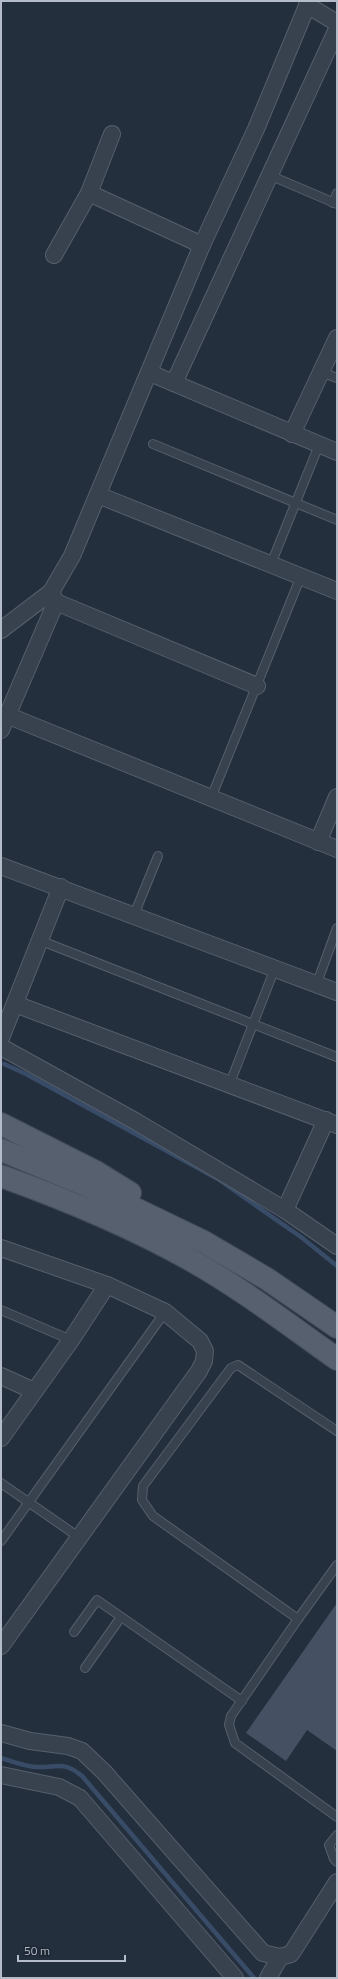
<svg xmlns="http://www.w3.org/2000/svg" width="338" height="1979" font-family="'Titillium Web',sans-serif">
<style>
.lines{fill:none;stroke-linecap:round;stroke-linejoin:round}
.stream{stroke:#394c67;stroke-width:4.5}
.building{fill:#455162}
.lane-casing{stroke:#565f6c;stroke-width:10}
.street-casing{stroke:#565f6c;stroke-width:18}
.primary-casing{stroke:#414a57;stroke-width:24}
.lane{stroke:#38414e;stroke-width:8}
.street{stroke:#38414e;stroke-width:16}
.primary{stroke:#56606e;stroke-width:22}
</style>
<rect width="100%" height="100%" fill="#242f3e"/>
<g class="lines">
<g class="stream">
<path d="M4 1064 26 1074 218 1179 301 1237 337 1266"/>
<path d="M1 1758C11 1761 24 1766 35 1767 57 1768 63 1760 82 1776L254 1978"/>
</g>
</g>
<path class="building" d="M337 1603V1751L307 1730 286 1761 246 1733Z"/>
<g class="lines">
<defs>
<g id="lane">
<path d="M269 175 337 204"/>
<path d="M333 203 337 193"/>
<path d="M321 372 337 378"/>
<path d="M153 444 337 520"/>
<path d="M271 564 319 445"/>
<path d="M211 798 301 576"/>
<path d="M134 915 158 856"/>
<path d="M39 940 337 1057"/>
<path d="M317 983 337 928"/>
<path d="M230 1083 275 968"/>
<path d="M1 1310 71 1340"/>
<path d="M337 1431 238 1365 231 1368 143 1486 142 1500 153 1516 298 1619 231 1716 229 1725 235 1743 337 1817"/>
<path d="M1 1483 80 1538"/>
<path d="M1 1541 165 1312"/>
<path d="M298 1619 337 1565"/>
<path d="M74 1632 97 1600 242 1701"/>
<path d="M85 1668 121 1617"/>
<path d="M337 1835 329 1845 334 1859 337 1862"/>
</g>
<g id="street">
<path d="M307 5 337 23"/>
<path d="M89 193 202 245"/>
<path d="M54 255 89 193 112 134"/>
<path d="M150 373 337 452"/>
<path d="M174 383 337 29"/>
<path d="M292 434 337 338"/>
<path d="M98 495 337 591"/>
<path d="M51 592 56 602 257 686"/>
<path d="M1 630 51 592 72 556 202 245 256 129 309 1"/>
<path d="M9 716 337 849"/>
<path d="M1 730 56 602"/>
<path d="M318 842 337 797"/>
<path d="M1 866 337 992"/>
<path d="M15 1004 337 1125"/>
<path d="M1 1038 61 887"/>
<path d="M1 1047 135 1121 285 1210 337 1246"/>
<path d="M285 1210 326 1120"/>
<path d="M1 1248 107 1285 165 1312 200 1341 205 1351 204 1361 199 1371 1 1646"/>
<path d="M1 1376 34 1391"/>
<path d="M1 1438 71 1340 107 1285"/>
<path d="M1 1733 30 1741 68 1746 82 1751 104 1772 263 1953 280 1957 291 1954 337 1882"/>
<path d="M1 1775 59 1787 80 1798 235 1978"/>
<path d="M268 1978 280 1957"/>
</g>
<g id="primary">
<path d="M1 1124 96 1172 130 1193"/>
<path d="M1 1150 86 1185 204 1242 267 1279 337 1327"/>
<path d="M1 1176C65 1199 130 1226 189 1259 241 1288 289 1325 337 1359"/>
</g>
</defs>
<use href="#lane" class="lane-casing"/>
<use href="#street" class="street-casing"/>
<use href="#primary" class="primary-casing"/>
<use href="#lane" class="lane"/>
<use href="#street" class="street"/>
<use href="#primary" class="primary"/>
</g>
<rect width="338" height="1979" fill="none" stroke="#b4bcc9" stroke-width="4"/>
<path d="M18 1955v6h107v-6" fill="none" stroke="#b4bcc9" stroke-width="2"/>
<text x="24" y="1955" font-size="12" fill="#b4bcc9" stroke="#1d2633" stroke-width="3" paint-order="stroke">50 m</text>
</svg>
